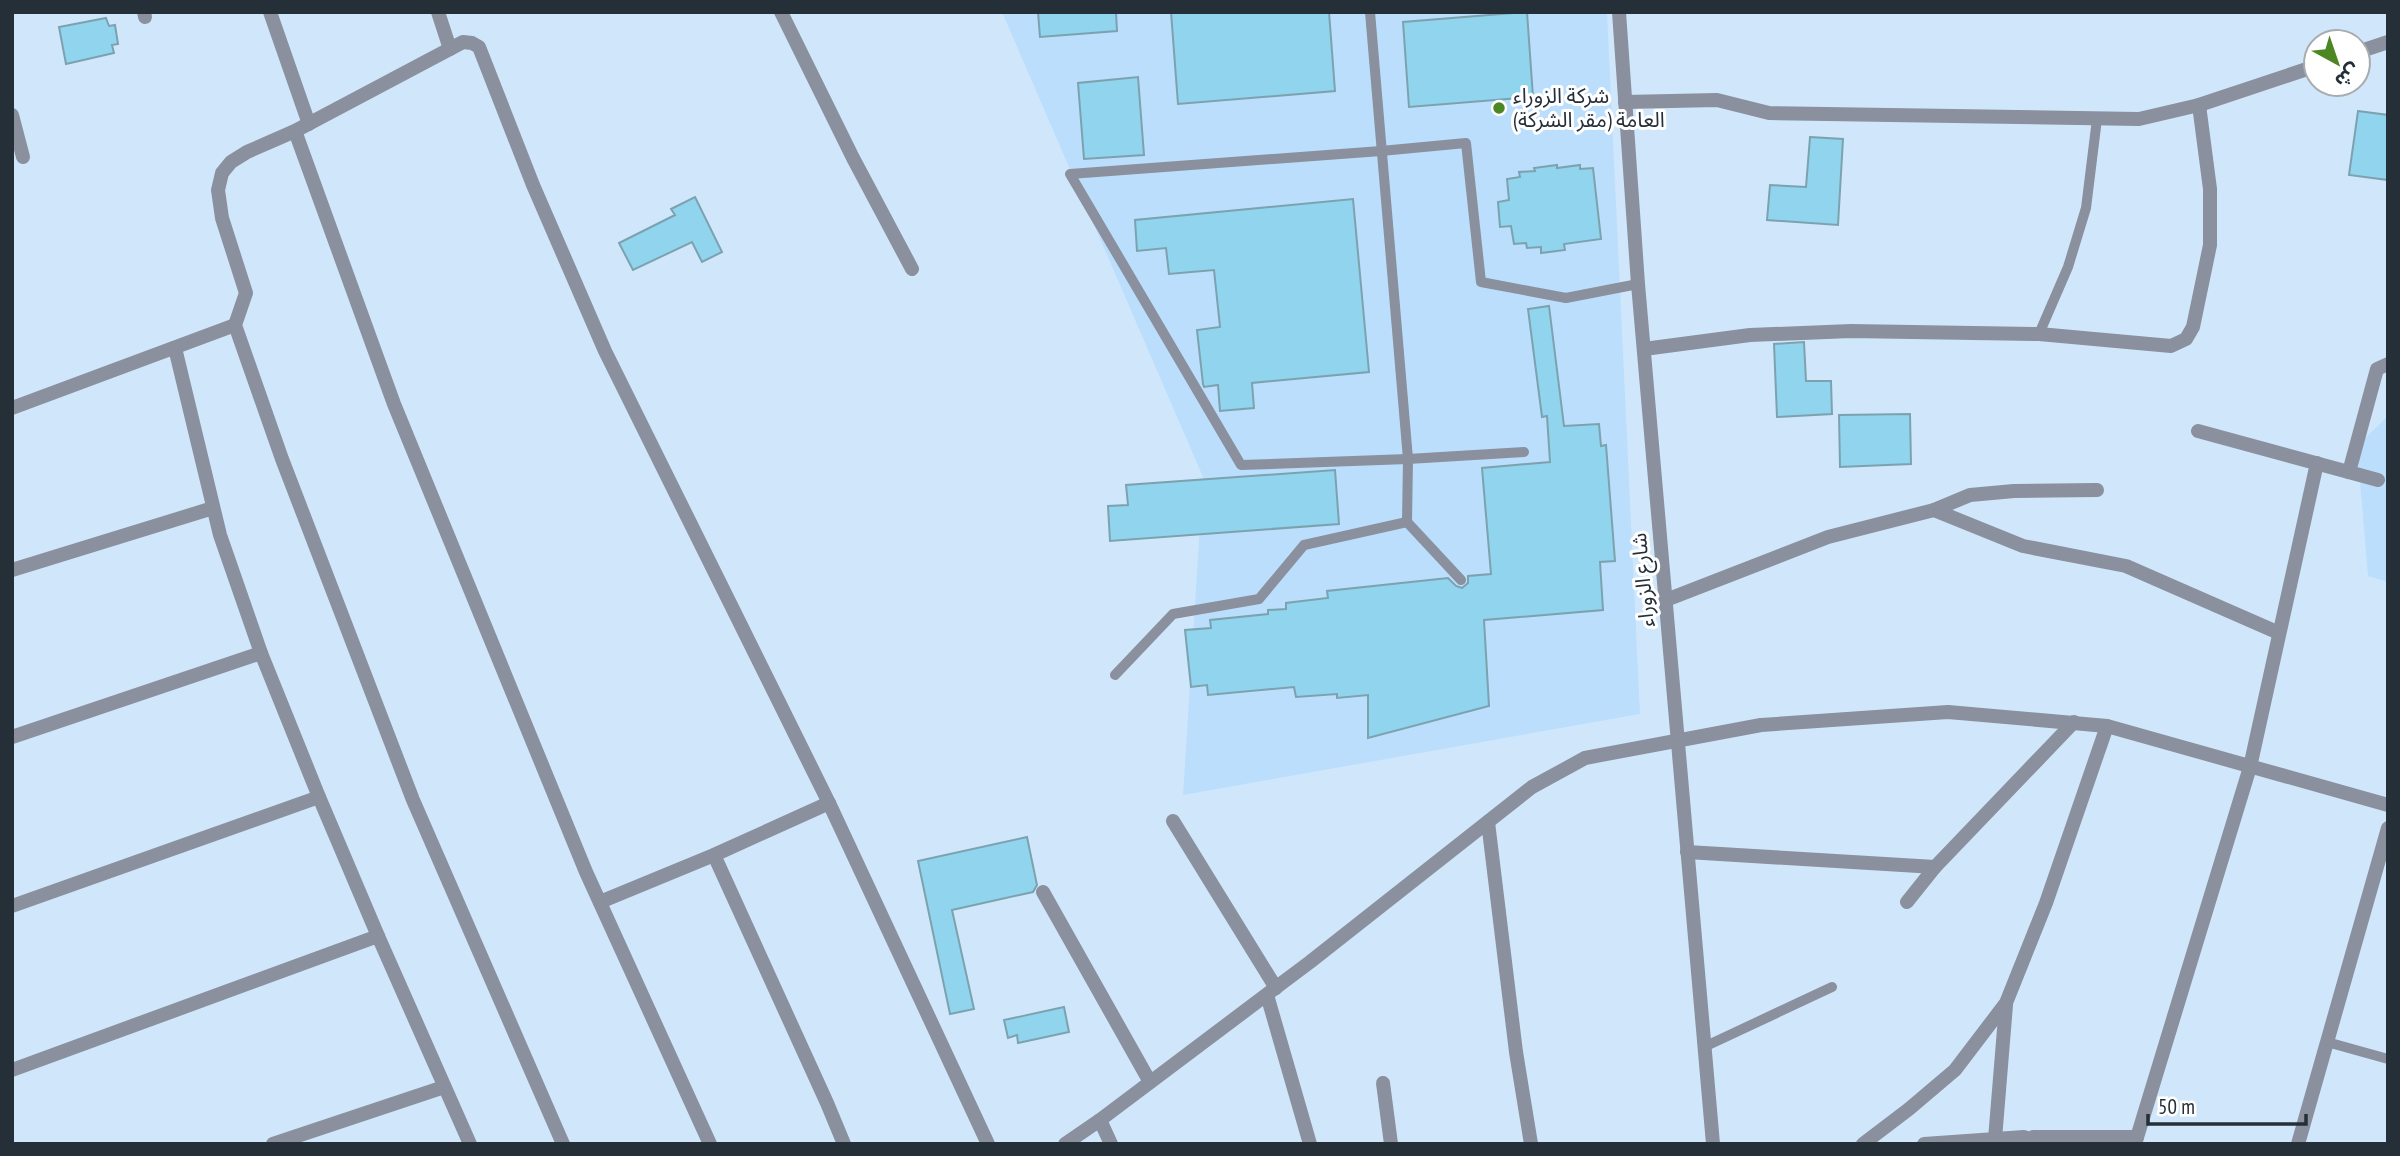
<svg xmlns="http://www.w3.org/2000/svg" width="2400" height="1156" font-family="'PT Sans Narrow','Noto Sans Arabic',sans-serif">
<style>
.built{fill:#bbdefc}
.building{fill:#90d4ed;stroke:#7ca2b0;stroke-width:2}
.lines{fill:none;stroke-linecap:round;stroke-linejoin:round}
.lane{stroke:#8a909d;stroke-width:10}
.street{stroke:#8a909d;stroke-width:14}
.poi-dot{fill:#4c8724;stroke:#fff;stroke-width:2.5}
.labels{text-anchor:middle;stroke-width:6;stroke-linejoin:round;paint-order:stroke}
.poi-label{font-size:21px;fill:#242f38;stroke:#fff;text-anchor:start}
.street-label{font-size:21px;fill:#242f38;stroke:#fff}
</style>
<rect width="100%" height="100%" fill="#d0e7fb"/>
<g class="built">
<path d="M1002 12H1607L1640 714 1183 795 1203 477Z"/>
<path d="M2388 416V582L2368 576 2357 446Z"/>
</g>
<g class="building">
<path d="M1038 12H1116L1117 31 1040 37Z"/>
<path d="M1171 12H1329L1335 91 1178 104Z"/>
<path d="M1527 12 1533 97 1409 107 1403 22Z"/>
<path d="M106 18 109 26 115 25 118 44 112 45 114 53 66 64 59 27Z"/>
<path d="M1138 77 1144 155 1084 159 1078 83Z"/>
<path d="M2358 111 2388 115V180L2349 175Z"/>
<path d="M1810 137 1843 139 1838 225 1767 220 1770 185 1806 187Z"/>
<path d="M1557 165V168L1580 165V169L1593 168 1601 239 1564 244 1565 250 1541 253V247L1527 248 1526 243 1514 244 1511 226 1500 227 1498 202 1509 200 1507 179 1520 177 1519 172 1535 171 1534 168Z"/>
<path d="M695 197 722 252 702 262 692 242 633 270 619 243 675 215 671 209Z"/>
<path d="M1353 199 1369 372 1252 383 1254 408 1220 411 1218 385 1204 387 1203 384 1197 330 1220 327 1214 270 1169 274 1166 248 1137 251 1135 220Z"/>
<path d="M1549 306 1564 426 1599 424 1601 446 1606 445 1615 561 1600 562 1603 610 1484 620 1489 706 1368 738V695L1337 698V694L1296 697 1294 687 1208 695 1207 685 1191 687 1185 630 1211 628 1210 620 1268 614V610L1286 609V603L1328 598 1327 591 1448 578 1456 586 1462 588 1468 583V576L1491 574 1482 468 1550 462 1547 416 1542 417 1528 309Z"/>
<path d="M1804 342 1806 381H1831L1832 414 1777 417 1774 344Z"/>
<path d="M1910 414 1911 464 1840 467 1839 415Z"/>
<path d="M1335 470 1339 524 1110 541 1108 506 1128 505 1126 485Z"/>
<path d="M1027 837 1037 885 1033 892 952 910 974 1009 950 1014 918 861Z"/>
<path d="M1064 1007 1069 1032 1018 1043 1017 1035 1008 1038 1004 1020Z"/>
</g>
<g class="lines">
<g class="lane">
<path d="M1370 12 1408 459 1407 522 1461 580"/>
<path d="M2039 334 2068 267 2086 208 2097 119"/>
<path d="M1524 452 1408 459 1241 465 1070 174 1381 151 1466 143 1481 282 1566 298 1638 284"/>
<path d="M1115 675 1173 614 1259 599 1304 545 1407 522"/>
<path d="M2327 1042 2388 1059"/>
<path d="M1704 1047 1832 987"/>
</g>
<g class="street">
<path d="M144 12 145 17"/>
<path d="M270 12 309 124"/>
<path d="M438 12 450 49"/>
<path d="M781 12 853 158 912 269"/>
<path d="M1619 12 1638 284 1713 1144"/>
<path d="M2358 52 2388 42"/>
<path d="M1625 102 1717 100 1769 113 2139 119 2199 105 2316 66"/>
<path d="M12 115 23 157"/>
<path d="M295 131 394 404 586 872 710 1144"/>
<path d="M175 348 220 535 261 653 319 797"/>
<path d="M1644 349 1750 335 1851 331 2039 334 2171 346 2186 339 2193 327 2210 245V189L2199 105"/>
<path d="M12 408 235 325"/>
<path d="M2198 431 2378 480"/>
<path d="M2349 472 2377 369 2388 364"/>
<path d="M1934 510 2023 546 2126 566 2279 633"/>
<path d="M12 570 213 508"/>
<path d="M1666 600 1828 537 1934 510 1970 495 2014 491 2097 490"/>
<path d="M12 737 261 653"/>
<path d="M1173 821 1276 988"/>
<path d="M1488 822 1516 1052 1531 1144"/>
<path d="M1687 852 1935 867"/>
<path d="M714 855 827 1103 844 1144"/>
<path d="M1043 892 1150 1082"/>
<path d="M600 902 714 855 829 803"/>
<path d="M1907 902 1935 867 2074 722"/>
<path d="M12 906 319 797 378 936"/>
<path d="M1267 995 1310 1144"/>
<path d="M12 1070 378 936 470 1144"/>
<path d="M1383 1083 1391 1144"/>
<path d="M1100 1120 1111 1144"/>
<path d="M2033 1137H2137"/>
<path d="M1995 1139 2006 1005"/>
<path d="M273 1144 444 1087"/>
<path d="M563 1144 413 800 282 459 235 325 246 293 222 218 218 190 222 173 231 162 247 152 295 131 463 42 472 43 479 47 533 185 605 351 829 803 988 1144"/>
<path d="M1065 1144 1100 1120 1310 962 1532 787 1585 758 1761 725 1948 712 2107 726 2388 805"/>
<path d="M1863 1144 1909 1109 1955 1070 2006 1003 2046 903 2107 726"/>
<path d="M1924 1144 2024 1137 2042 1144"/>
<path d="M2135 1144 2250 767 2317 463"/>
<path d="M2298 1144 2388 828"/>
</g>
</g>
<circle class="poi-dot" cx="1499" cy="108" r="7"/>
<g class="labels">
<g class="poi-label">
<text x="1513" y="103">شركة الزوراء<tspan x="1513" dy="24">العامة (مقر الشركة)</tspan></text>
</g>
<g class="street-label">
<text transform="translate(1643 580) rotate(-95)" y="7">شارع الزوراء</text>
</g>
</g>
<rect width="2400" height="1156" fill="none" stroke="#242f38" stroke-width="28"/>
<g transform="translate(2337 63) rotate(140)"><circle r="33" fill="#ffffff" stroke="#a7acaf" stroke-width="2"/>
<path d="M0-5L12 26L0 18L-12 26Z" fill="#4c8724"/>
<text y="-10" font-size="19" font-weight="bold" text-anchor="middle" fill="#242f38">ش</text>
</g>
<path d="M2148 1114v10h158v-10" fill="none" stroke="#242f38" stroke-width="3.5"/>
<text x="2158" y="1114" font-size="21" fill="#242f38" stroke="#ffffff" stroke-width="5" paint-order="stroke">50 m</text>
</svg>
